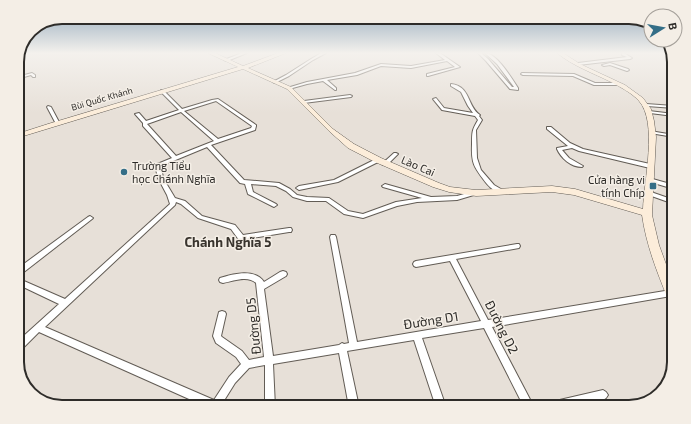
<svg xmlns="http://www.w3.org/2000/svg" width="691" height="424" font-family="'Exo 2',sans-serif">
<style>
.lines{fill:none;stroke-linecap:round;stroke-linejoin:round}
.street-casing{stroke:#625c55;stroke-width:2}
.secondary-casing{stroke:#625c55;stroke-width:1}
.street{fill:#fff;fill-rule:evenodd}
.secondary{fill:#fcedda;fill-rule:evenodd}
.poi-dot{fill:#346e87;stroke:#f4eee6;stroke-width:1.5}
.labels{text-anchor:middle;stroke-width:3;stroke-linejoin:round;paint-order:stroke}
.far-street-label{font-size:9px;fill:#2e2c29;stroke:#f4eee6}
.poi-label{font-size:11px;fill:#2e2c29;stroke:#f4eee6;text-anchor:start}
.street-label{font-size:11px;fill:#2e2c29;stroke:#f4eee6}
.quarter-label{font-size:13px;font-weight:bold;fill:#39342e;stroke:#f4eee6}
.near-street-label{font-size:13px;fill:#2e2c29;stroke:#f4eee6}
.rim{fill:none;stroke:#2e2c29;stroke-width:2}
</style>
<rect width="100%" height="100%" fill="#e7e0d8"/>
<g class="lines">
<defs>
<g id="street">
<path d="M242 53H247L227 61 224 60Z"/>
<path d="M321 53H326L313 60 289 76 275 83 273 82 286 75 311 59Z"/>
<path d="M436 53H440L460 67 428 76H427V74L455 67 447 61 411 68 381 66 357 75 327 80 336 88V90H335L323 81 307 84 289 89 287 88 307 82 355 73 381 64 411 66 445 60Z"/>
<path d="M478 53H481L488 59 512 87H514L497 64 485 53C497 53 512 79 518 88V90L510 89 486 61Z"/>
<path d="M622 53H624L632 58 630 59 578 65 576 64 578 63 627 57 622 55Z"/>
<path d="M665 53H669L673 56 674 59Z"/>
<path d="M17 58 22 62 17 65Z"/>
<path d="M610 63 628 69 629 70 627 71 610 65 604 66 602 65Z"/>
<path d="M32 73 35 75V77H33L31 75 17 79V77Z"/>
<path d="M522 73 574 74 595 83H616L618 84 616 85H594L573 76 523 75 521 74Z"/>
<path d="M451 84C471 86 467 107 480 115L479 116 482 120 476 130 477 158 481 170 494 185 506 192 507 193 506 194C500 195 491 189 487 184 475 168 471 165 472 144 472 132 472 130 478 120L475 116 442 110 433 99 436 98 444 108 473 113 468 106 461 92 451 86Z"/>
<path d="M161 90H163L182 109 212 100 218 99 256 125V126L255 130 211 145 244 180 279 183 290 189 297 195 307 197 329 198 348 211 363 214 396 202 422 198 383 187 382 186 385 184 431 197 457 196 475 191 478 193 477 194 457 200 417 202 397 206 363 218 344 214 326 201H307L293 197 286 191 276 186 251 184 253 192 276 204 277 205 274 207 248 194 245 184 240 183 207 147 161 166 163 178 175 198 185 201 202 216 235 225 243 235 289 228H291L292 230 291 232H289L241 240H239L231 229 198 218 181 204 176 202 175 205 45 327 214 400 229 377 241 364 236 357 216 343 213 336 219 312 222 311 225 312 226 314 221 336 222 337 242 351 249 360 264 357 256 283C248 275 233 281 223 283L220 282 219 280 220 278C233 274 255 268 264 282L280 272 283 271 286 272 287 274 286 276 264 289 273 356 339 345 342 343 344 344 349 343 330 237 331 235H335L336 237 357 342 481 321 450 261 416 267 414 266 413 264 414 262 416 261 517 244H519L520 246 519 248 456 259 488 320 671 290 674 291V294L671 296 492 327 534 407H524L484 328 422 338 446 407H436L414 340 347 351 359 407H349L339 353 273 364 275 407H265V365L249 368 235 383 220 407H207L39 332 20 351 17 352V342L59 304 17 284V278L65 299 170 204 167 195 158 178 155 165 172 158 143 126V123L135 114 139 113 146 121 179 110 161 92ZM216 101 252 126 251 128 218 139 184 111ZM181 112 214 141 176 156 147 124Z"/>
<path d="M350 95 352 96 351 97 304 103 302 102 304 101Z"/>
<path d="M646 104 674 106V108L647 106H646Z"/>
<path d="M48 106 51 107 59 122V123H55V122L47 107Z"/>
<path d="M649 111 674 114V116L650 113H649Z"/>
<path d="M547 127H551L570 143 583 149 650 164 653 166 650 168 579 151 572 148 562 150 569 158 583 166 582 167C571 167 561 158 557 149V148L568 146 547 129Z"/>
<path d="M650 131 674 135V137L650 133Z"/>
<path d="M394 153H396L398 154 387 165H383L382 164 383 163Z"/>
<path d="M378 158 381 160 380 161 338 182 299 190 296 188 299 186 334 180Z"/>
<path d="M649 178 674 185V189L647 181 646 180Z"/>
<path d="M648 191 674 200V204L646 194 645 193 646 192Z"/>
<path d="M90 216 93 218 92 219 20 275 17 276V269L88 217Z"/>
<path d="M603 390 606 392 608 395 606 398 603 400 571 407H546L548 404 551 402Z"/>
</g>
<path id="secondary" d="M208 53H215L243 66 278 53H286L248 68 291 87 333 129 354 144 381 158 439 183 450 187 476 190 552 186 575 189 643 209C644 181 658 122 639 101 632 93 620 87 611 82 593 73 573 66 557 53H563L580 64 625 85 643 98 651 109 654 121 656 137 652 215 659 245 674 286V304L670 302 668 299C657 272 646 244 642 215L574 195 552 192 476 196 449 192 433 187 375 162 348 148 329 131 287 89 243 69 17 138V134L48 124 238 67Z"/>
</defs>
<use href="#street" class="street-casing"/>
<use href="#secondary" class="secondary-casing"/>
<use href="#street" class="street"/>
<use href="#secondary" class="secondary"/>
</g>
<linearGradient id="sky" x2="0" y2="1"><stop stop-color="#8aa3b7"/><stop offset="0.47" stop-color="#f4f1ed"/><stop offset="1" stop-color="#f4f1ed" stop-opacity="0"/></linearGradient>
<rect width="691" height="113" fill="url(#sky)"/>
<g class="poi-dot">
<circle cx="124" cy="172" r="4"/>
<rect x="649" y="182" width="8" height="8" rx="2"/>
</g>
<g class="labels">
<g class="far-street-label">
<text transform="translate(102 99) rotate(-16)" y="3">Bùi Quốc Khánh</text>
</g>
<g class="poi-label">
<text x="132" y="170">Trường Tiểu<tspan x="132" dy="13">học Chánh Nghĩa</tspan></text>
<text x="645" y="184" text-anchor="end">Cửa hàng vi<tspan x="645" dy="13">tính Chíp</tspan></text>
</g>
<g class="street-label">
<text transform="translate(418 166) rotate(23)" y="4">Lào Cai</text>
</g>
<g class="quarter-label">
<text x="228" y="247">Chánh Nghĩa 5</text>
</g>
<g class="near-street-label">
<text transform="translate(431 320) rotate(-9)" y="5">Đường D1</text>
<text transform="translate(253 326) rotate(-96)" y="5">Đường D5</text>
<text transform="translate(502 327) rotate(63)" y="5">Đường D2</text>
</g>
</g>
<path d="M0 0H691V424H0ZM62 24H629A38 38 0 0 1 667 62V362A38 38 0 0 1 629 400H62A38 38 0 0 1 24 362V62A38 38 0 0 1 62 24Z" fill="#f4eee6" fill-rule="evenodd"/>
<path class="rim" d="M62 24H629A38 38 0 0 1 667 62V362A38 38 0 0 1 629 400H62A38 38 0 0 1 24 362V62A38 38 0 0 1 62 24Z"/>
<g transform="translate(663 28) rotate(79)"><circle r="19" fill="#f4eee6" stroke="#a5a09a"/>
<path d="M0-3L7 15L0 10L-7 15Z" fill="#346e87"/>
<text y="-6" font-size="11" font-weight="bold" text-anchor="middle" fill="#2e2c29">B</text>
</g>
</svg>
